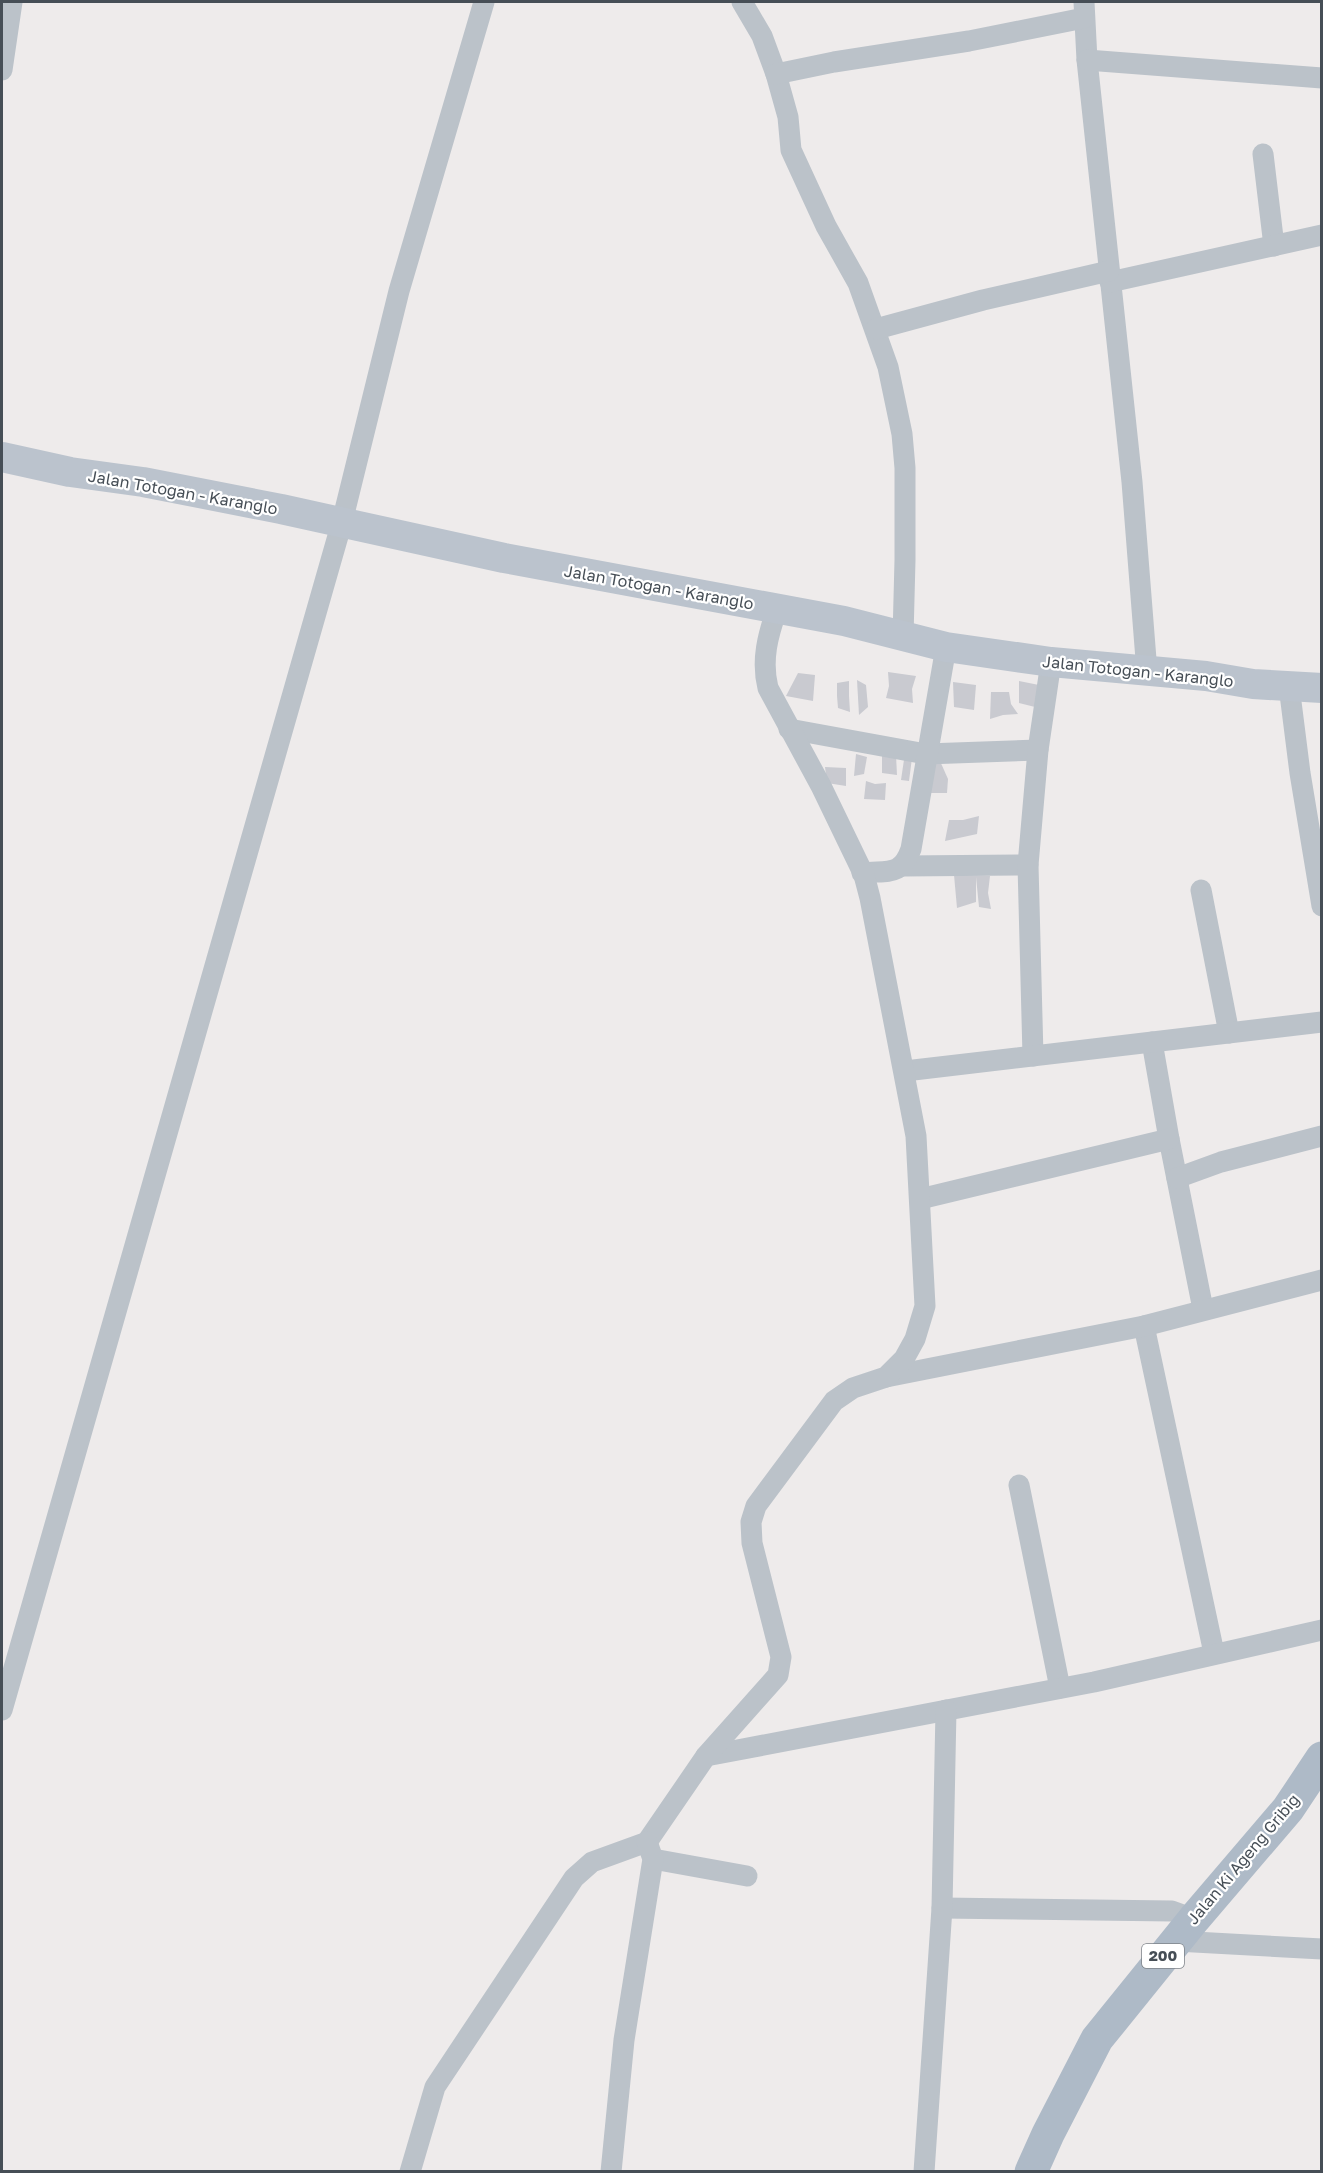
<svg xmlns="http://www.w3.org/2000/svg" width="1323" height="2173" font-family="'Golos Text',sans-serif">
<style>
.building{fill:#c9cad0}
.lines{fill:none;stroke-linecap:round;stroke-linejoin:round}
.minor{stroke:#bbc2c9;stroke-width:21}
.secondary{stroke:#bbc3cd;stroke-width:30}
.primary{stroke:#aebac7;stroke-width:33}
.labels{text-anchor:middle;stroke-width:4.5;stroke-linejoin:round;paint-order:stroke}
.shield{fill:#fff;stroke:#7e8389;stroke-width:1.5}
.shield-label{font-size:15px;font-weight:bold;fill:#464e56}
.street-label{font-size:16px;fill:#464e56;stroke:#fff}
</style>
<rect width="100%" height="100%" fill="#eeebeb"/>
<g class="building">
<path d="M888 672 916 676 912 689 913 703 886 698 889 686Z"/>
<path d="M798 673 815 675 813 701 786 696Z"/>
<path d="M857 680 866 685 868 707 859 715Z"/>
<path d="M849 681V696L850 712 838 708 837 696V683Z"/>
<path d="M1019 681 1039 685 1035 707 1019 703Z"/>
<path d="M953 682 976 685 974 710 954 707Z"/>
<path d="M991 692H1009L1011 704 1018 714 1003 715 990 719Z"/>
<path d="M905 753 912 758 909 781 901 780Z"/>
<path d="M856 754 867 757 864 774 854 776Z"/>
<path d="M882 755H896L897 775 882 773Z"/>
<path d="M940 761 948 779 947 793H924L929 762Z"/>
<path d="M825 767 846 768V786L827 783Z"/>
<path d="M866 781 875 784 886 783 885 800 864 799Z"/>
<path d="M979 816 977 834 945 841 949 820H963Z"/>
<path d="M954 875 990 876 988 893 991 909 979 907 976 877V902L957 908Z"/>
</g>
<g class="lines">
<g class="minor">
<path d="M742 2 762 36 776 74 788 117 791 150 826 226 858 283 888 367 902 434 905 468V560L903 637"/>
<path d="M1084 2 1087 60 1132 482 1147 672"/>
<path d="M1087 60 1322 78"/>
<path d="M2 70 12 2"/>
<path d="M776 74 834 62 969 41 1084 18"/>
<path d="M1263 154 1274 246"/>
<path d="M1110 282 1322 235"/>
<path d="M876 329 983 300 1109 271"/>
<path d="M1289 686 1300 773 1322 906"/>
<path d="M789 729 926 754 1038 750"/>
<path d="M904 866 1028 865"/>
<path d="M862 873C888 870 901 877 911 849L946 647"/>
<path d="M1201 890 1229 1033"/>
<path d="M1152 1042 1169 1139 1203 1309"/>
<path d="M1033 1056 1028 865 1038 750 1051 662"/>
<path d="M905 1071 1322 1022"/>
<path d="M1177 1178 1221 1162 1322 1136"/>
<path d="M920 1199 1169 1139"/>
<path d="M1144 1326 1214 1653"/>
<path d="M886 1377 1144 1326 1322 1280"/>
<path d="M1019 1485 1060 1688"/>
<path d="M2 1710 342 522 399 291 484 2"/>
<path d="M706 1756 1094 1682 1322 1630"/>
<path d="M653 1859 747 1876"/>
<path d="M942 1908 1172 1911 1194 1919"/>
<path d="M1176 1941 1322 1949"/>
<path d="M410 2172 435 2087 574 1878 592 1862 647 1842 706 1756 778 1675 781 1657 752 1543 751 1522 756 1506 834 1401 853 1388 886 1377 904 1359 915 1339 925 1306 916 1136 870 898 864 875 821 786 768 688C761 660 768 635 777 609"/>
<path d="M611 2172 624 2040 653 1859 647 1842"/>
<path d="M924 2172 942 1908 946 1710"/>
</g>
<path class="secondary" d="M2 457 70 472 143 482 281 509 504 558 844 621 946 647 1051 662 1206 676 1253 684 1322 688"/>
<path class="primary" d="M1031 2172 1048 2134 1097 2039 1194 1919 1288 1809 1322 1758"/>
</g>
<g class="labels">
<rect class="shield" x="1142" y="1944" width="42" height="24" rx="4.5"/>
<g class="shield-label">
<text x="1163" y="1961">200</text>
</g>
<g class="street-label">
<text transform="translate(183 492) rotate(10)" y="6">Jalan Totogan - Karanglo</text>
<text transform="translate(659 587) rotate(10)" y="6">Jalan Totogan - Karanglo</text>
<text transform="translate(1138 671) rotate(6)" y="6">Jalan Totogan - Karanglo</text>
<text transform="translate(1243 1859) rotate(-50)" y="6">Jalan Ki Ageng Gribig</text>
</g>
</g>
<rect width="1323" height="2173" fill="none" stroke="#464e56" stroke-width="6"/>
</svg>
